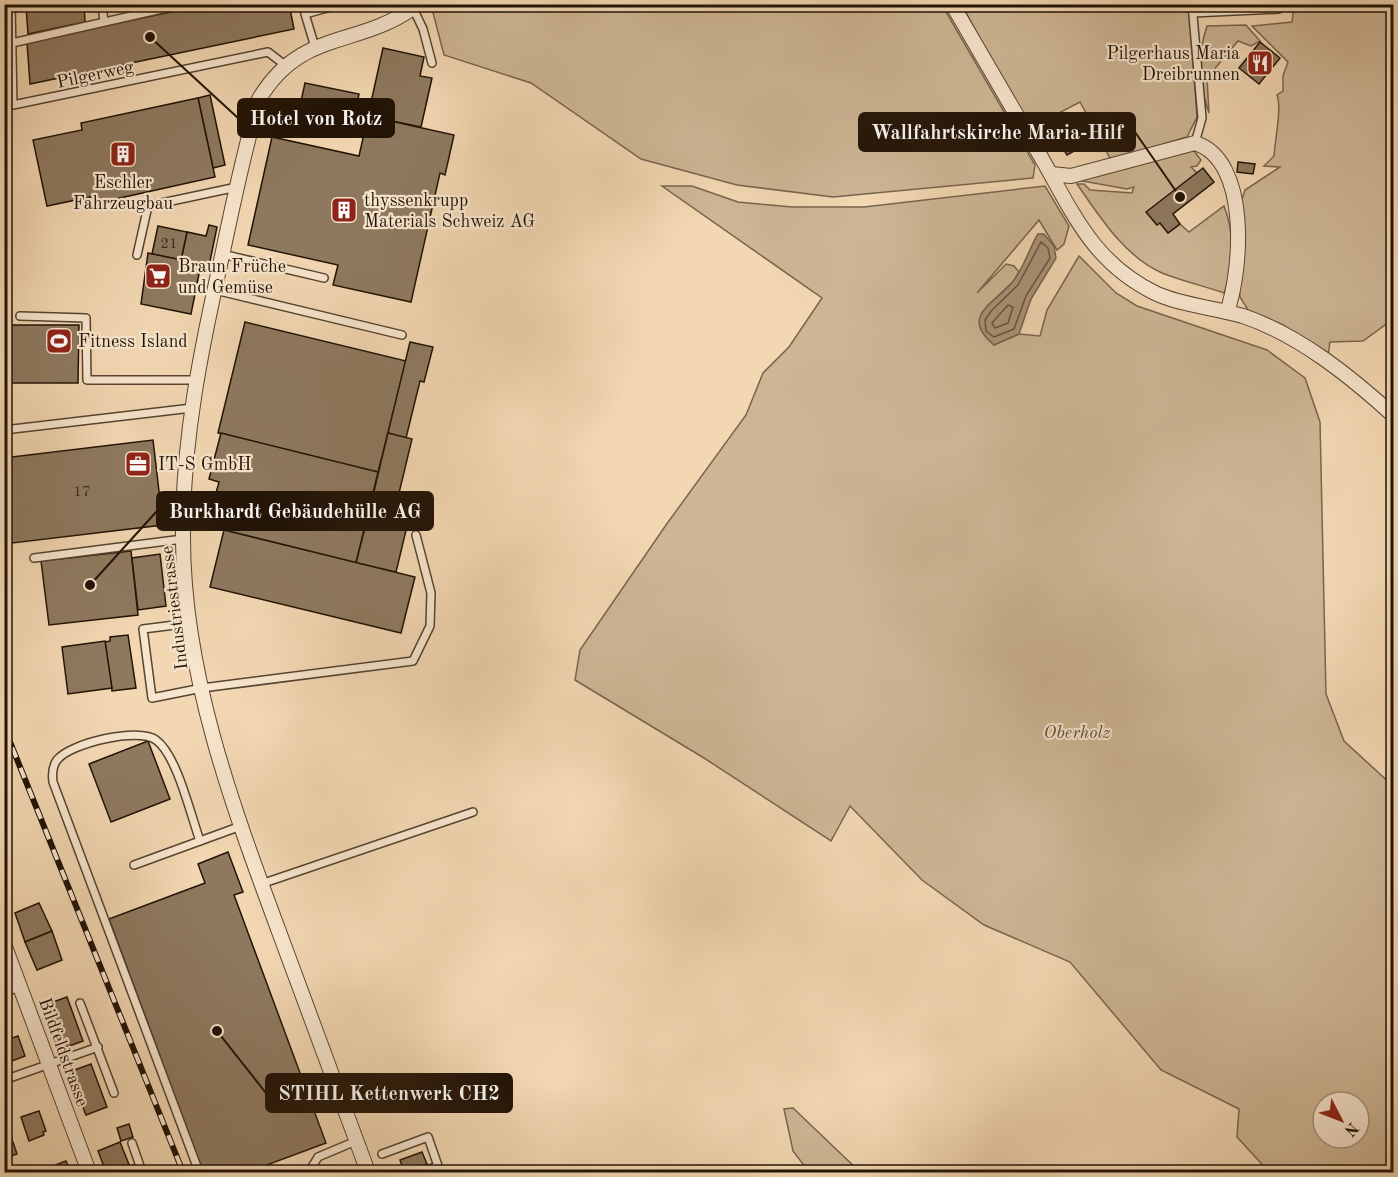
<svg xmlns="http://www.w3.org/2000/svg" width="1398" height="1177" font-family="'Old Standard TT',serif">
<style>
.green{fill:#ceb695;stroke:#78644e;stroke-width:1.5;fill-rule:evenodd}
.water{fill:#ab9478;stroke:#74604a;stroke-width:1.5}
.lines{fill:none;stroke-linecap:round;stroke-linejoin:round}
.shore{stroke:#66543f;stroke-width:1.5}
.building{fill:#8e795f;stroke:#211306;stroke-width:1.5}
.service-casing{stroke:#554431;stroke-width:10}
.minor-casing{stroke:#554431;stroke-width:16}
.service{stroke:#f7e5cd;stroke-width:7}
.minor{stroke:#f7e5cd;stroke-width:14}
.rail-casing{stroke:#211306;stroke-width:6}
.rail{stroke:#f7e5cd;stroke-width:4;stroke-dasharray:11;stroke-linecap:butt}
.labels{text-anchor:middle;stroke-width:4.5;stroke-linejoin:round;paint-order:stroke}
.number-label{font-size:15px;fill:#3c2c1c}
.poi-label{font-size:18px;fill:#211306;stroke:#f7e5cd;text-anchor:start}
.street-label{font-size:18px;fill:#211306;stroke:#f7e5cd}
.park-label{font-size:18px;font-style:italic;fill:#5e4c38;stroke:#f7e5cd}
.leader{fill:none;stroke:#211306;stroke-width:2}
.callout-dot{fill:#211306;stroke:#f7e5cd;stroke-width:2}
.callout{fill:#211306;stroke:#211306;stroke-width:2}
.callout-label{font-size:20px;text-anchor:middle;font-weight:bold;fill:#fff}
</style>
<rect width="100%" height="100%" fill="#f2d7b2"/>
<filter id="stains"><feTurbulence type="fractalNoise" baseFrequency=".00333" numOctaves="4"/><feColorMatrix values="0 0 0 0 .2 0 0 0 0 .09 0 0 0 0 .02 0 0 0 .5 -.17"/></filter>
<radialGradient id="worn" r=".72"><stop offset=".6" stop-color="#630" stop-opacity="0"/><stop offset="1" stop-color="#630" stop-opacity=".3"/></radialGradient>
<g class="green">
<path d="M431 5H942L1035 165 1033 178 833 197 737 185 641 159 531 83 444 55Z"/>
<path d="M962 5H1189L1197 117 1187 137 1111 160 1080 102 1028 129Z"/>
<path d="M1294 5H1393V319L1363 341 1330 342 1328 356 1283 325 1248 310 1240 297 1239 287V208L1245 190 1280 167 1264 166 1274 156C1275 140 1282 107 1277 95L1283 91V76L1288 62 1252 26 1292 22Z"/>
<path d="M1246 25 1260 41 1251 46 1238 41 1207 78 1209 113C1198 82 1197 56 1207 26Z"/>
<path d="M1194 151 1201 160 1197 166 1191 167 1197 173 1147 212 1157 225 1160 223 1168 233 1180 224 1189 232 1224 206C1234 231 1235 268 1224 293 1204 286 1182 281 1162 273 1124 256 1100 217 1077 184H1084L1090 190 1132 193 1134 187 1127 189 1077 180 1175 152Z"/>
<path d="M662 186H692L738 202 792 207H864L1045 186 1069 226 1064 244 1057 250 1039 220 977 293 1006 264 1014 266 1019 272 1014 281 987 306 994 345 1019 334 1040 336 1047 310 1079 256 1116 293 1137 306 1267 350 1305 378 1320 422 1326 694 1344 741 1393 786V1172H1269L1237 1137 1239 1109 1161 1070 1070 962 984 925 922 880 850 806 831 841 704 758 575 680 580 650 666 525 746 415 763 373 789 347 822 298ZM1323 1102H1359V1138H1323Z"/>
<path d="M793 1108 860 1172H809L793 1151 784 1109Z"/>
</g>
<path class="water" d="M1038 234H1044L1054 246 1056 258 1031 299 1019 334 994 345C958 315 996 304 1014 280 1024 267 1029 249 1038 234Z"/>
<g class="lines">
<g class="shore">
<path d="M1041 242 1048 248 1050 258 1026 296 1014 329 994 337 986 331 985 320 992 310 1018 285Z"/>
<path d="M1008 305 1013 307 1008 323 995 328 992 323Z"/>
</g>
</g>
<g class="building">
<path d="M84 4 85 22 28 34 26 6Z"/>
<path d="M209 4H289L294 29 30 84 27 42Z"/>
<path d="M1260 42 1280 58 1259 84 1239 68Z"/>
<path d="M383 48 424 57 420 76 432 78 421 127 368 116Z"/>
<path d="M305 83 359 94 352 126 298 115Z"/>
<path d="M210 95 225 165 213 168 198 98Z"/>
<path d="M198 98 215 177 97 203 95 196 47 206 33 140 82 130 81 123Z"/>
<path d="M368 116 454 135 445 175 440 173 411 302 333 285 338 265 248 245 272 137 359 156Z"/>
<path d="M1075 128 1085 145 1067 155 1057 138Z"/>
<path d="M1238 162 1255 164 1253 174 1237 172Z"/>
<path d="M1203 168 1214 182 1173 214 1180 224 1168 233 1160 223 1157 225 1146 212Z"/>
<path d="M209 225 217 227 209 266 181 260 187 232 206 236Z"/>
<path d="M158 226 187 232 181 260 152 254Z"/>
<path d="M148 253 201 264 191 314 141 304Z"/>
<path d="M245 322 406 361 378 472 218 433Z"/>
<path d="M9 325H79L78 383H8Z"/>
<path d="M410 342 433 347 424 382 420 381 406 438 388 433Z"/>
<path d="M221 433 378 472 356 563 207 526 219 482 209 479Z"/>
<path d="M388 433 412 439 393 518 369 512Z"/>
<path d="M153 440 163 525 4 544V458Z"/>
<path d="M369 512 408 522 396 572 356 563Z"/>
<path d="M224 530 415 577 401 633 210 587Z"/>
<path d="M131 551 138 615 49 625 41 561Z"/>
<path d="M160 554 166 606 138 610 132 558Z"/>
<path d="M128 635 136 688 112 691 105 642 110 641V637Z"/>
<path d="M105 641 112 688 68 694 62 647Z"/>
<path d="M148 741 170 799 111 822 89 764Z"/>
<path d="M228 852 243 892 234 895 326 1143 248 1172H203L109 919 205 883 198 864Z"/>
<path d="M39 903 52 931 25 942 15 913Z"/>
<path d="M52 931 62 960 37 970 25 942Z"/>
<path d="M67 997 83 1041 61 1049 45 1005Z"/>
<path d="M18 1036 25 1056 4 1064V1041Z"/>
<path d="M91 1064 107 1107 86 1115 69 1072Z"/>
<path d="M39 1111 46 1131 43 1132 44 1135 29 1141 21 1117Z"/>
<path d="M129 1124 133 1137 121 1141 117 1128Z"/>
<path d="M13 1142 17 1154 5 1158 4 1145Z"/>
<path d="M120 1142 132 1172H106L98 1151Z"/>
<path d="M422 1152 427 1164 404 1172 400 1160Z"/>
<path d="M66 1161 71 1172H37Z"/>
</g>
<g class="lines">
<defs>
<g id="service">
<path d="M11 4 13 105 268 52 285 65"/>
<path d="M102 4 104 22"/>
<path d="M1192 4 1202 118 1195 143"/>
<path d="M413 8 423 29 432 63"/>
<path d="M1193 13 1279 9 1285 4"/>
<path d="M12 43 184 4"/>
<path d="M315 47 305 14 342 4"/>
<path d="M222 254 324 278"/>
<path d="M137 255 148 206 237 187"/>
<path d="M215 290 402 335"/>
<path d="M20 316 86 318 87 380H197"/>
<path d="M4 430 192 408"/>
<path d="M34 558 183 539"/>
<path d="M191 623 143 629 152 698 202 688 413 661 430 626 431 593 416 535"/>
<path d="M134 865 241 826"/>
<path d="M261 884 473 812"/>
<path d="M4 993 21 986"/>
<path d="M80 1003 114 1093"/>
<path d="M4 1080 98 1047"/>
<path d="M4 1127 8 1140"/>
<path d="M132 1143 142 1172"/>
<path d="M382 1154 428 1137 438 1166 429 1169 430 1172"/>
<path d="M199 1172 53 782C52 775 52 767 57 760 70 743 139 727 156 740 177 755 191 816 200 841"/>
<path d="M309 1172 318 1157 356 1141"/>
</g>
<g id="minor">
<path d="M952 4C979 51 1007 98 1034 145 1070 205 1088 260 1155 293 1180 305 1216 308 1243 316 1299 335 1350 376 1394 416"/>
<path d="M1051 174 1071 176 1195 143C1250 160 1242 269 1227 312"/>
<path d="M4 944 89 1172"/>
<path d="M368 1172C339 1094 310 1015 281 937 234 810 183 675 183 538 182 442 201 349 222 256 233 203 244 151 259 99 301 29 356 48 413 8L414 4"/>
</g>
</defs>
<use href="#service" class="service-casing"/>
<use href="#minor" class="minor-casing"/>
<use href="#service" class="service"/>
<use href="#minor" class="minor"/>
<defs>
<path id="rail" d="M4 727 183 1172"/>
</defs>
<use href="#rail" class="rail-casing"/>
<use href="#rail" class="rail"/>
</g>
<defs>
<symbol id="restaurant-square" viewBox="-11 -11 22 22"><rect x="-9" y="-9" width="18" height="18" rx="4" fill="#8f2418" stroke="#f7e5cd"/><path d="M-5-6h1v4h1v-4h1v4h1v-4h1v5L-1.5 .5V6h-2V.5L-5-1ZM5-6V6H3V1.5H1.5Q1.5-4 5-6Z" fill="#fff"/></symbol>
<symbol id="building-square" viewBox="-11 -11 22 22"><rect x="-9" y="-9" width="18" height="18" rx="4" fill="#8f2418" stroke="#f7e5cd"/><path d="M-4-6H4V6H1V3H-1V6H-4ZM-2.5-4.3h1.7v1.8h-1.7ZM.8-4.3h1.7v1.8H.8ZM-2.5-1h1.7V.8h-1.7ZM.8-1h1.7V.8H.8Z" fill="#fff"/></symbol>
<symbol id="supermarket-square" viewBox="-11 -11 22 22"><rect x="-9" y="-9" width="18" height="18" rx="4" fill="#8f2418" stroke="#f7e5cd"/><path d="M-6-5.5h2.5l.6 2H6L4.5 2H-2.5L-4.4-4H-6ZM-1.5 3.2a1.3 1.3 0 1 0 .1 0ZM3 3.2a1.3 1.3 0 1 0 .1 0Z" fill="#fff"/></symbol>
<symbol id="stadium-square" viewBox="-11 -11 22 22"><rect x="-9" y="-9" width="18" height="18" rx="4" fill="#8f2418" stroke="#f7e5cd"/><path d="M0-5a6.5 5 0 1 0 0 10a6.5 5 0 1 0 0-10ZM-3.5-1.8h7v3.6h-7Z" fill="#fff"/></symbol>
<symbol id="office-square" viewBox="-11 -11 22 22"><rect x="-9" y="-9" width="18" height="18" rx="4" fill="#8f2418" stroke="#f7e5cd"/><path d="M-6-3h4V-5.5h4V-3h4V5H-6ZM-1-4.5V-3h2v-1.5ZM-6 0V1H6V0Z" fill="#fff"/></symbol>
</defs>
<g fill-rule="evenodd">
<use href="#restaurant-square" x="1245" y="48" width="30" height="30"/>
<use href="#building-square" x="108" y="139" width="30" height="30"/>
<use href="#building-square" x="329" y="195" width="30" height="30"/>
<use href="#supermarket-square" x="143" y="261" width="30" height="30"/>
<use href="#stadium-square" x="44" y="326" width="30" height="30"/>
<use href="#office-square" x="123" y="449" width="30" height="30"/>
</g>
<g class="labels">
<g class="number-label">
<text x="169" y="248">21</text>
<text x="82" y="496">17</text>
</g>
<g class="poi-label">
<text x="1240" y="59" text-anchor="end">Pilgerhaus Maria<tspan x="1240" dy="21">Dreibrunnen</tspan></text>
<text x="123" y="188" text-anchor="middle">Eschler<tspan x="123" dy="21">Fahrzeugbau</tspan></text>
<text x="364" y="206">thyssenkrupp<tspan x="364" dy="21">Materials Schweiz AG</tspan></text>
<text x="178" y="272">Braun Früche<tspan x="178" dy="21">und Gemüse</tspan></text>
<text x="78" y="347">Fitness Island</text>
<text x="158" y="470">IT-S GmbH</text>
</g>
<g class="street-label">
<text transform="translate(95 74) rotate(-12)" y="6">Pilgerweg</text>
<text transform="translate(174 608) rotate(-97)" y="6">Industriestrasse</text>
<text transform="translate(64 1052) rotate(70)" y="6">Bildfeldstrasse</text>
</g>
<g class="park-label">
<text x="1077" y="738">Oberholz</text>
</g>
</g>
<path class="leader" d="M150 37L238 118M1180 197L1135 132M90 585L157 511M217 1031L266 1093"/>
<g class="callout-dot">
<circle cx="150" cy="37" r="6"/>
<circle cx="1180" cy="197" r="6"/>
<circle cx="90" cy="585" r="6"/>
<circle cx="217" cy="1031" r="6"/>
</g>
<g class="callout">
<rect x="238" y="99" width="156" height="38" rx="6"/>
<rect x="859" y="113" width="276" height="38" rx="6"/>
<rect x="157" y="492" width="276" height="38" rx="6"/>
<rect x="266" y="1074" width="246" height="38" rx="6"/>
</g>
<g class="callout-label">
<text x="316" y="125">Hotel von Rotz</text>
<text x="997" y="139">Wallfahrtskirche Maria-Hilf</text>
<text x="295" y="518">Burkhardt Gebäudehülle AG</text>
<text x="389" y="1100">STIHL Kettenwerk CH2</text>
</g>
<rect width="1398" height="1177" fill="none" stroke="#f2d7b2" stroke-width="24"/>
<rect x="6" y="6" width="1386" height="1165" fill="none" stroke="#211306" stroke-width="3"/>
<rect x="12" y="12" width="1374" height="1153" fill="none" stroke="#211306" stroke-width="1.5"/>
<g transform="translate(1341 1120) rotate(132)"><circle r="28" fill="#f7e5cd" stroke="#a1917d" stroke-width="1.5"/>
<path d="M0-4.5L10 22L0 15L-10 22Z" fill="#8f2418"/>
<text y="-9" font-size="16" font-weight="bold" text-anchor="middle" fill="#211306">N</text>
</g>
<rect width="100%" height="100%" filter="url(#stains)"/>
<rect width="100%" height="100%" fill="url(#worn)"/>
</svg>
